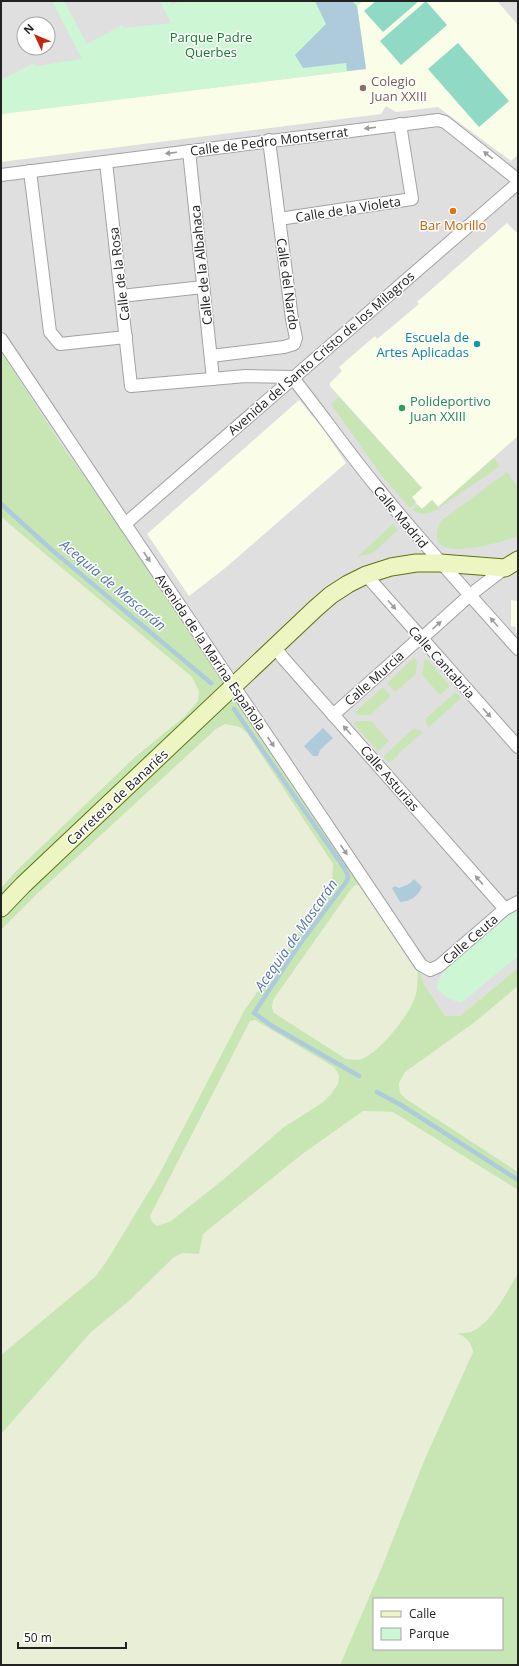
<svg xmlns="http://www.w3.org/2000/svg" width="519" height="1666" font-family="'Open Sans',sans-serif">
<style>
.residential{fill:#e0dfdf;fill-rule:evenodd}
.education{fill:#fafde7}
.farmland{fill:#e9eed7}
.grass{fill:#c7e6b4;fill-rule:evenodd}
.park{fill:#ccf6d4}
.pitch{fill:#8fd9c5}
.parking{fill:#e2e2e2}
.water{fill:#aecbdb}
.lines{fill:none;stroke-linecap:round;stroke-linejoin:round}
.stream{stroke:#aecbdb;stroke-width:4.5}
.street-casing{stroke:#a3a3a3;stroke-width:14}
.secondary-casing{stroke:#5c730e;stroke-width:19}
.street{stroke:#fff;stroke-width:12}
.secondary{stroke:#edf5c3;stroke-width:17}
.oneway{fill:#9c9c9c}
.education-dot{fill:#8d6e63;stroke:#fff;stroke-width:1.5}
.food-dot{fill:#e8710a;stroke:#fff;stroke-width:1.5}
.culture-dot{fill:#0f9aa8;stroke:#fff;stroke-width:1.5}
.leisure-dot{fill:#2e9e5b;stroke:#fff;stroke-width:1.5}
.labels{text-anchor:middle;stroke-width:3;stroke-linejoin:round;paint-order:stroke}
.park-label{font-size:13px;fill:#157a2a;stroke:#fff}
.education-label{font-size:13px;fill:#785e54;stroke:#fff;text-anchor:start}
.street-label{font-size:13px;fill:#222;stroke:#fff}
.food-label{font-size:13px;fill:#c56008;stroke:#fff}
.culture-label{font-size:13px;fill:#0d838f;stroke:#fff;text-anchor:end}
.leisure-label{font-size:13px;fill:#27864d;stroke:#fff;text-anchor:start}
.water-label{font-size:14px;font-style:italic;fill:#5576ab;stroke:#fff}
</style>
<rect width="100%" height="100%" fill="#f1efe9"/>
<path class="residential" d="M1 1H518V968L460 1016H445L424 984 418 967 121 526 63 447 1 351ZM24 24H48V48H24Z"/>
<g class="education">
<path d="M362 1H497L518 25V155L511 161 438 107 396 112 386 106 381 114 1 162V114L366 69 357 6Z"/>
<path d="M507 223 516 232 518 231V436L438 507 432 500 422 509 411 498 422 488 330 386V383L342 371 339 367 375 336 377 339 394 325 419 304 417 302Z"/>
<path d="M299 400 321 426 346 463 224 569 189 596 147 534Z"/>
<path d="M511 600 518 601V633H516V627L511 626Z"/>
</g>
<g class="farmland">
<path d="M1 517 192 677 199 691 198 701 184 717 135 757 16 871 1 887Z"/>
<path d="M226 724 240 727 247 733 333 864 332 880 327 892 244 1011 159 1175 108 1259 95 1277 1 1355V930L38 893 216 729Z"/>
<path d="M361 883 418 967 417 994 410 1011 388 1038 369 1056 358 1060 346 1059 280 1018 274 1013 272 1008 273 1000 349 892 354 886Z"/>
<path d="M518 986V1172L406 1099 400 1093 399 1083 405 1072 475 1022Z"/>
<path d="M250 1020H255L334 1067 339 1074 338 1084 331 1094 322 1103 284 1127 224 1179 171 1221 157 1226 152 1222 150 1216Z"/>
<path d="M363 1111 393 1112 518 1190V1273L495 1310 481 1326 470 1332 458 1333 468 1339 472 1343 473 1352 424 1461 382 1567 340 1665H1V1434L91 1332 129 1301 174 1256 183 1253 199 1254 203 1234 301 1155Z"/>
</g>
<g class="grass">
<path d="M1 351 63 447 121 526 361 883 354 886 349 892 273 1000 272 1008 274 1013 346 1059C349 1059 354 1060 358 1060 377 1057 412 1012 416 994 418 986 417 976 418 967L424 984 445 1016H460L518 968V986L475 1022 405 1072 399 1083 400 1093 406 1099 518 1172V1190L393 1112 363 1111 301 1155 203 1234 199 1254 183 1253 174 1257 129 1301 91 1332 1 1434V1355L95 1277 108 1259 159 1175 244 1011 327 892 332 880 333 864 247 733 240 727 225 724 216 729 38 893 1 930V888L16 871 135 757 184 717 198 701 199 691 192 677 1 517ZM255 1020 334 1067 339 1075 338 1084 331 1094 322 1103 284 1127 224 1179 171 1221 157 1226 152 1222 150 1216 250 1021Z"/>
<path d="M339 397 422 488 412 497 416 502 410 508 382 476 331 404Z"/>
<path d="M494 458 500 466 436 510C426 515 421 515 412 510L418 505 422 509 432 500 438 507Z"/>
<path d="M507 472 518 487V536C500 543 417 568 441 521Z"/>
<path d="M393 524 398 530 373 553 357 557Z"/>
<path d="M414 658 417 662 416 674 395 692 387 683Z"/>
<path d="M427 659 450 686 440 695 422 675 424 662Z"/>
<path d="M383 687 391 696 370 715H358L355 712Z"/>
<path d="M456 692 461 698 428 728 425 719Z"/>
<path d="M357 721H371L389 741 378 751 354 724Z"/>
<path d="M414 728 423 732 405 748 399 752V754L389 763 383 757Z"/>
<path d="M518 1273V1665H340L382 1567 424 1461 473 1352C471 1341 467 1338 457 1333 461 1333 467 1333 470 1332 490 1326 508 1290 518 1273ZM374 1599H502V1649H374Z"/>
</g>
<g class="park">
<path d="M52 1H64L87 44 122 25 123 28 171 23 160 1H170L172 5 180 1H362L357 6 366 69 1 114V80L34 63 36 66 82 59Z"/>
<path d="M518 910V956L461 1003C450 1000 443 996 436 987L443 972 509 915Z"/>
</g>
<g class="pitch">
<path d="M376 1H419L383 32 364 11Z"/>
<path d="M426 1 447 25 401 65 380 41Z"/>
<path d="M458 43 509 101 479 127 428 69Z"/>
</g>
<path class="parking" d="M415 647 418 651 345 715 342 712Z"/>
<g class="water">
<path d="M315 1H352L357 6 366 69 347 71 346 63 303 68 295 55 326 24Z"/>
<path d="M323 728 333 738 320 750 318 756H313L304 746Z"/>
<path d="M414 879 422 887C417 897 411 901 400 902L392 888 395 886 399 888 409 884Z"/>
</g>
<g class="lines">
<g class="stream">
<path d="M1 504 52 550 211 683"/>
<path d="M234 709 345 869 348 876 347 881 299 945 254 1013 272 1026 359 1076"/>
<path d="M377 1092 401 1105 518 1180"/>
</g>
<defs>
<g id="street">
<path d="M189 151 213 379"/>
<path d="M106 162 131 386 246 376 292 377C321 413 347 451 376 486 421 542 470 595 518 649"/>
<path d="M30 171 50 332 60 344 126 337"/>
<path d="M1 175 438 120 445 122 518 180"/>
<path d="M279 219 412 199 400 124"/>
<path d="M121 296 203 287"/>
<path d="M1 339 421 965 430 970 439 966 505 909 518 902"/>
<path d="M211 356 284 347 294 344 296 338 292 319 269 140"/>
<path d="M125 524 518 183"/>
<path d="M366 575 518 747"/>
<path d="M275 647 283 658 505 909"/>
<path d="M333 715 414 643 421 639 470 595 505 568 508 569"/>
</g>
<path id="secondary" d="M1 908 23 885 316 608 331 595 348 584 366 575 391 567 416 563H440L505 568 518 560"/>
</defs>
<use href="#street" class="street-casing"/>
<use href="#secondary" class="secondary-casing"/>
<use href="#street" class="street"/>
<use href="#secondary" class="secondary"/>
</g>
<defs><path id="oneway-solid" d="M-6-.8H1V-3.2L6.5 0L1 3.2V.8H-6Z"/></defs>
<g class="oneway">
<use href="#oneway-solid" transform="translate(370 128) rotate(173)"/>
<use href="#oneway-solid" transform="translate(171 153) rotate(173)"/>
<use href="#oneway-solid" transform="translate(488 155) rotate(-143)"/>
<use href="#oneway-solid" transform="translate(147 557) rotate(56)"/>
<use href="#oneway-solid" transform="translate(392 605) rotate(49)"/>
<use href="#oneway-solid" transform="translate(494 622) rotate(-131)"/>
<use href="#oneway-solid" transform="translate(437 625) rotate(-42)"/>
<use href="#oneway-solid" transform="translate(487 713) rotate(48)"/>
<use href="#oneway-solid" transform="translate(347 730) rotate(-132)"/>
<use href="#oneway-solid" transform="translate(271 742) rotate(56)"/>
<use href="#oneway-solid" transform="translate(344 850) rotate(56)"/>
<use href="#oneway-solid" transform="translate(479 880) rotate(-131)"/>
</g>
<circle class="education-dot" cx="363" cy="88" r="4"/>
<circle class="food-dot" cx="453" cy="211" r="4"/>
<circle class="culture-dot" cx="477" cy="344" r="4"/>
<circle class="leisure-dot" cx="402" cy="408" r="4"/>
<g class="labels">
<g class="park-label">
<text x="211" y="42">Parque Padre<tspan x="211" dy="15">Querbes</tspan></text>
</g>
<g class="education-label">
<text x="371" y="86">Colegio<tspan x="371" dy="15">Juan XXIII</tspan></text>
</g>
<g class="street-label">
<text transform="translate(269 141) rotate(-7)" y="5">Calle de Pedro Montserrat</text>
<text transform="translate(348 209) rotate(-9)" y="5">Calle de la Violeta</text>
<text transform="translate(201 265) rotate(-96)" y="5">Calle de la Albahaca</text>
<text transform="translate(119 274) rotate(-97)" y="5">Calle de la Rosa</text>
<text transform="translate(288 284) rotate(82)" y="5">Calle del Nardo</text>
<text transform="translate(321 353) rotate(-41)" y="5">Avenida del Santo Cristo de los Milagros</text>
<text transform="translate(401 517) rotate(50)" y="5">Calle Madrid</text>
<text transform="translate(211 652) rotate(56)" y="5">Avenida de la Marina Española</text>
<text transform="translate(442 662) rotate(48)" y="5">Calle Cantabria</text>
<text transform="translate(374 678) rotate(-42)" y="5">Calle Murcia</text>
<text transform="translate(390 778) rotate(49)" y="5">Calle Asturias</text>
<text transform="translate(117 797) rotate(-43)" y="5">Carretera de Banariés</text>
<text transform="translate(470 939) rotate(-41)" y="5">Calle Ceuta</text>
</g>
<g class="food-label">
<text x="453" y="230">Bar Morillo</text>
</g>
<g class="culture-label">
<text x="469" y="342">Escuela de<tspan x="469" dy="15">Artes Aplicadas</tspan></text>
</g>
<g class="leisure-label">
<text x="410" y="406">Polideportivo<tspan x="410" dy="15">Juan XXIII</tspan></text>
</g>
<g class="water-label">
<text transform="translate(113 585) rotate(40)" y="5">Acequia de Mascarán</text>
<text transform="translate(296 935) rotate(-55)" y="5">Acequia de Mascarán</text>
</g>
</g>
<rect width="519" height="1666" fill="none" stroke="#222222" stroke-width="4"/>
<rect x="373" y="1598" width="130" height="52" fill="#ffffff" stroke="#a7a7a7"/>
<rect x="381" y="1611" width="20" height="6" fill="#edf5c3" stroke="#a7a7a7"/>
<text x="409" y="1618" font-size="12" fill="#222222">Calle</text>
<rect x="381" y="1628" width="20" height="12" fill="#ccf6d4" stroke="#a7a7a7"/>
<text x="409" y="1638" font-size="12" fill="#222222">Parque</text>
<g transform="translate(36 36) rotate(314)"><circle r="19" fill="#ffffff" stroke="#a7a7a7"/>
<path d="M0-3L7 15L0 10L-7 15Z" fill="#c32611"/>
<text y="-6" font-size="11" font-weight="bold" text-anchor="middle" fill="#222222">N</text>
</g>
<path d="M18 1642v6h108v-6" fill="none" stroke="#222222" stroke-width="2"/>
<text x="24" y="1642" font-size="12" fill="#222222" stroke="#ffffff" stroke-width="3" paint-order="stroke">50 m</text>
</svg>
